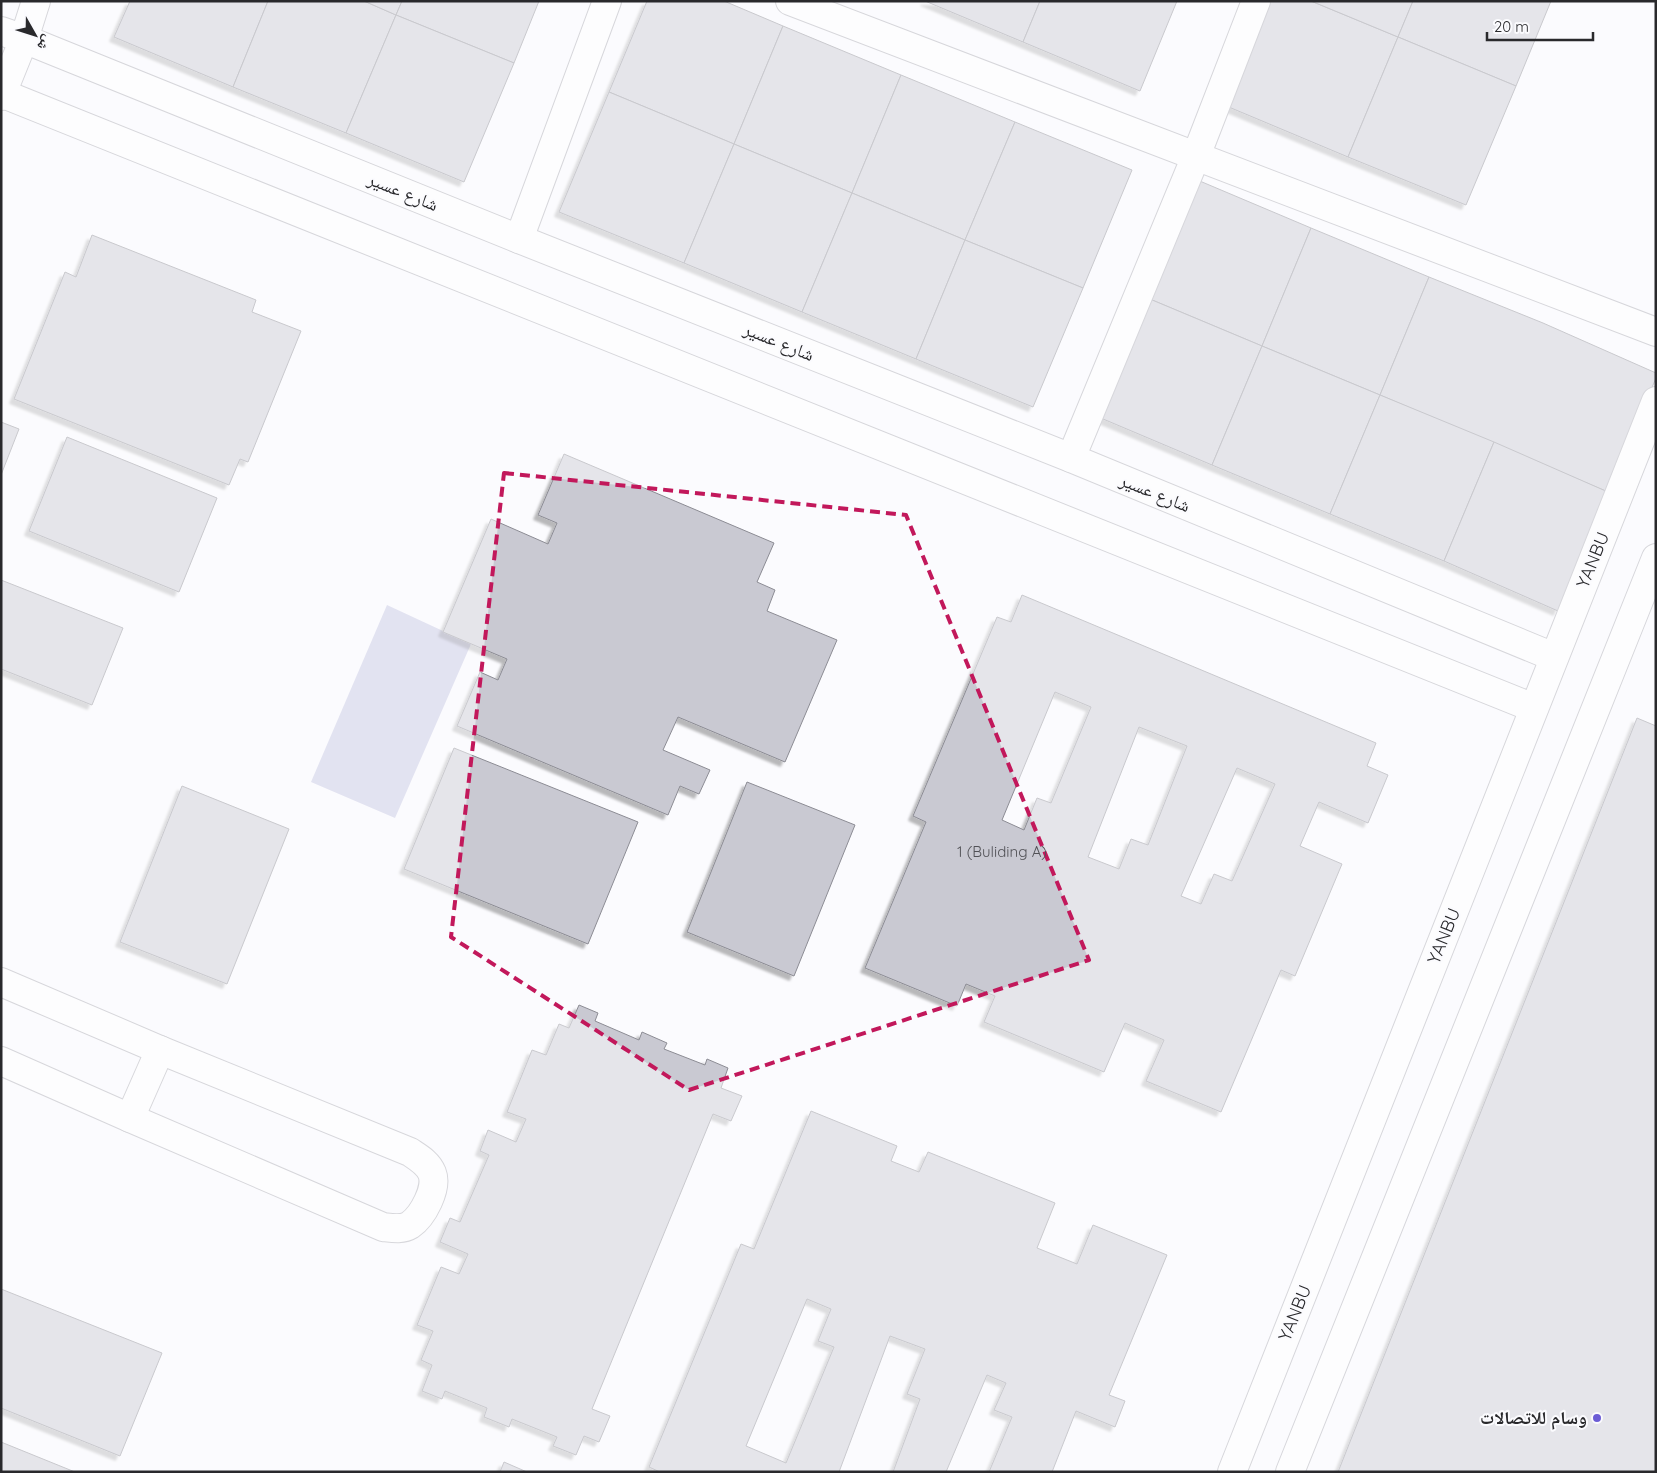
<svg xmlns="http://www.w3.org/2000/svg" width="1657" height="1473" font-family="Quicksand,'Noto Naskh Arabic',sans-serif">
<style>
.green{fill:#c4c5e3}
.building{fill:#c9c9d2;stroke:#8c8c94;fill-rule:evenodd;filter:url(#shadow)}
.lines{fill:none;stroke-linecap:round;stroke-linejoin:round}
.minor-casing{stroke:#ababb3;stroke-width:30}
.minor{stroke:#fff;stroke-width:28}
.marked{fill:none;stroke:#c2185b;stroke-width:4;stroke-dasharray:10 6;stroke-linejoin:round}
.poi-dot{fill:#6b5cd5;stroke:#fbfbfe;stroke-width:2}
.labels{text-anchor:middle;stroke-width:4;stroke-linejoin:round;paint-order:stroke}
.number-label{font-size:15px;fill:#515156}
.street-label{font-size:18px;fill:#29292c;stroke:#fbfbfe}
.poi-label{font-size:18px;font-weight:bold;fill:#29292c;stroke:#fbfbfe;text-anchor:end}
</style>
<defs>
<filter id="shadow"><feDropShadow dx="-4.5" dy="4.5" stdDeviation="1" flood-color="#0004"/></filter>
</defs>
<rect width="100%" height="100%" fill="#fbfbfe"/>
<path class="green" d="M387 605 471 644 395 818 311 782Z"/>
<g class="building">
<path d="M130 1H268L233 87 114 37Z"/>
<path d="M268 1H364L396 15 346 133 233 87Z"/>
<path d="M364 1H402L396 15Z"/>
<path d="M402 1H539L514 63 396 15Z"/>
<path d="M647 1H724L783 26 734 144 609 92Z"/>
<path d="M925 1H1040L1023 42Z"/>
<path d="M1040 1H1177L1140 91 1023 42Z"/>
<path d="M1267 1H1311L1398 37 1348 157 1224 105Z"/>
<path d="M1311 1H1413L1398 37Z"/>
<path d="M1413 1H1551L1516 86 1398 37Z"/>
<path d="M396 15 514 63 464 182 346 133Z"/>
<path d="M783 26 901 75 852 193 734 144Z"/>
<path d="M1398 37 1516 86 1466 205 1348 157Z"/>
<path d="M901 75 1015 122 965 240 852 193Z"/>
<path d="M609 92 734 144 684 263 559 212Z"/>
<path d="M1015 122 1132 170 1083 288 965 240Z"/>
<path d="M734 144 852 193 802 312 684 263Z"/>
<path d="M1195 179 1311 228 1262 346 1145 297Z"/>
<path d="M852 193 965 240 916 359 802 312Z"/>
<path d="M1311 228 1429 277 1380 395 1262 346Z"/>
<path d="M92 235 256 300 252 312 301 331 248 462 240 459 229 485 14 399 65 272 76 277Z"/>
<path d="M965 240 1083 288 1033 407 916 359Z"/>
<path d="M1429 277 1543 323 1656 373V378L1608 492 1380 395Z"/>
<path d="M1145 297 1262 346 1212 465 1096 416Z"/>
<path d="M1262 346 1380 395 1330 514 1212 465Z"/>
<path d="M1380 395 1494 442 1444 561 1330 514Z"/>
<path d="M1 422 19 429 1 475Z"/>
<path d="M67 437 217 498 179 592 29 531Z"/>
<path d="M1494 442 1608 492 1558 611 1444 561Z"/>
<path d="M564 454 774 543 757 582 775 590 767 611 837 640 785 762 678 717 663 750 710 770 699 794 680 786 668 815 457 726 480 672 498 680 507 659 443 632 491 519 548 544 557 523 538 515Z"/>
<path d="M1 580 123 628 92 705 1 669Z"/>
<path d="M1022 595 1376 743 1367 766 1388 775 1368 823 1319 802 1300 846 1342 864 1295 976 1281 970 1221 1112 1146 1081 1164 1040 1125 1023 1104 1072 984 1022 995 996 966 984 957 1006 865 968 926 822 913 816 997 617 1011 622ZM1055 692 1091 707 1051 803 1037 798 1024 830 1002 820ZM1139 727 1187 746 1148 845 1131 839 1119 869 1088 857ZM1237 768 1275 784 1232 881 1214 874 1201 904 1181 896Z"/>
<path d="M1637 718 1656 726V1472H1338Z"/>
<path d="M454 748 638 822 588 944 404 869Z"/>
<path d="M747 782 855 825 794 976 687 932Z"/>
<path d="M182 786 289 829 227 984 120 942Z"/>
<path d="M579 1005 598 1013 595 1021 639 1040 642 1032 667 1043 664 1049 705 1065 707 1059 728 1068 721 1088 742 1096 731 1121 713 1114 592 1409 610 1416 599 1442 584 1436 576 1455 553 1446 557 1437 512 1419 509 1427 484 1417 487 1408 445 1391 442 1399 422 1391 432 1365 421 1360 433 1331 417 1325 441 1267 459 1274 468 1254 440 1242 450 1218 460 1222 489 1155 480 1151 488 1130 516 1142 526 1119 507 1112 532 1050 546 1055 559 1024 569 1028Z"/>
<path d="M811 1111 897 1146 891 1161 919 1172 928 1152 1055 1203 1037 1248 1077 1264 1093 1225 1167 1255 1109 1395 1125 1401 1115 1427 1076 1411 1052 1472H989L1012 1417 994 1410 1006 1383 987 1375 946 1472H893L920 1399 907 1394 925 1349 890 1336 839 1472H660L649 1467 741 1244 754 1249ZM807 1299 831 1309 818 1341 834 1347 786 1463 746 1446Z"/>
<path d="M1 1289 162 1353 120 1456 1 1408Z"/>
<path d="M1 1442 75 1472H1Z"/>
<path d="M504 1462 527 1472H500Z"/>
</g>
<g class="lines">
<defs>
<g id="minor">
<path d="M790 1 1656 332"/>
<path d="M1 31 24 39 519 239 1071 458 1554 657"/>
<path d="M1 93 1534 708"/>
<path d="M1 96 24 39 36 1"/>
<path d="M519 239 607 1"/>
<path d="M1071 458 1196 156 1256 1"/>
<path d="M1 982 160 1050 410 1152C419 1158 428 1163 432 1173 438 1188 423 1216 410 1225 402 1230 392 1228 383 1227L130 1118 1 1061"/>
<path d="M130 1118 160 1050"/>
<path d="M1232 1472 1656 401"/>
<path d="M1290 1472 1656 558"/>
</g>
</defs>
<use href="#minor" class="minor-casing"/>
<use href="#minor" class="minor"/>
</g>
<path d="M0 0H1657V1473H0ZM504 473 906 515 1089 960 689 1090 451 937Z" fill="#fbfbfe" fill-opacity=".55" fill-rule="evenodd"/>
<path class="marked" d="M504 473 906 515 1089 960 689 1090 451 937Z"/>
<circle class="poi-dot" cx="1597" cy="1418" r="5"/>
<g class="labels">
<g class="number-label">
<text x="1002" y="857">1 (Buliding A)</text>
</g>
<g class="street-label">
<text transform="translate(403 192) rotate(22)" y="6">شارع عسير</text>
<text transform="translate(779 342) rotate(22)" y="6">شارع عسير</text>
<text transform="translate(1155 493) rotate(22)" y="6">شارع عسير</text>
<text transform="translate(1593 560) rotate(-68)" y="6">YANBU</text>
<text transform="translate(1444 936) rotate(-68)" y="6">YANBU</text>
<text transform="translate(1295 1313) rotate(-68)" y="6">YANBU</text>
</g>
<g class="poi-label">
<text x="1587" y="1424">وسام للاتصالات</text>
</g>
</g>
<rect width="1657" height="1473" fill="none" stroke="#29292c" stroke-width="5"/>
<g transform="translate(35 35) rotate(129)" stroke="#fbfbfe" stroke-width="4" paint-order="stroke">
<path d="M0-4L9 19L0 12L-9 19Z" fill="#29292c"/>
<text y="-8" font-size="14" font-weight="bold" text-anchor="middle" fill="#29292c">ش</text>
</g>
<path d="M1487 32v8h106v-8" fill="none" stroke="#29292c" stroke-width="2.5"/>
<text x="1494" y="32" font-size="15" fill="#29292c" stroke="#fbfbfe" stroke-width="4" paint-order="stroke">20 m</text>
</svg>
